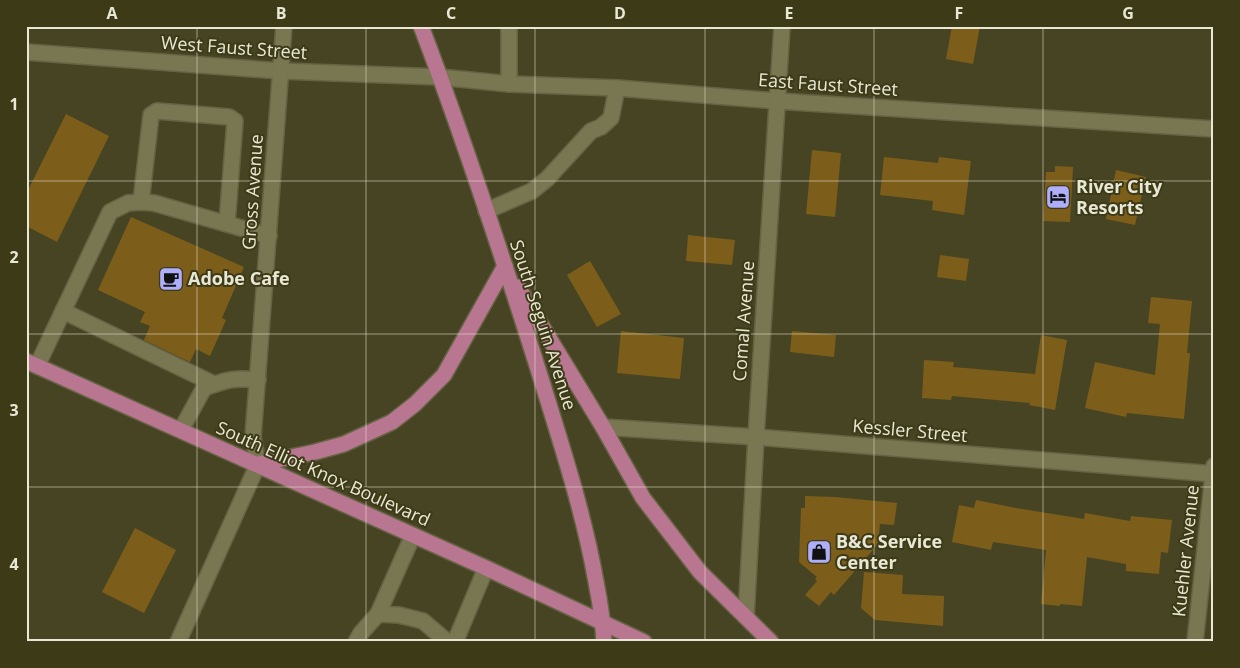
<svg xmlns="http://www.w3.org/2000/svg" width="1240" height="668" font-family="'Open Sans',sans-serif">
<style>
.building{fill:#7c5e1a}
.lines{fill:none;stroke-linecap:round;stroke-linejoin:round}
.minor-casing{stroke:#666345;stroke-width:18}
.major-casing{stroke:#666345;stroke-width:18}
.minor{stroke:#797652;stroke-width:15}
.major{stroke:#b97690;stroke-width:15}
.grid{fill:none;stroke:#e9e8d4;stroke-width:1;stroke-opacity:0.55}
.labels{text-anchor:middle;stroke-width:4;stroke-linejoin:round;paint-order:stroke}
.street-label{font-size:18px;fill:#e9e8d4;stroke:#3d3a18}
.poi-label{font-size:18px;font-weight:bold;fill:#e9e8d4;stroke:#3d3a18;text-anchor:start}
.neatline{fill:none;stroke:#e9e8d4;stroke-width:2}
.grid-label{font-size:16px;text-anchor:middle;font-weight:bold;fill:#e9e8d4}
</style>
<rect width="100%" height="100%" fill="#474423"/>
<g class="building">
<path d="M952 26H980L973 64 946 59Z"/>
<path d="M66 114 109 136 57 242 26 226V194Z"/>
<path d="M812 150 841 153 835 217 806 214Z"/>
<path d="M884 157 938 163 939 157 971 161 964 215 932 210 933 201 880 195Z"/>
<path d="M1055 166 1073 167 1070 222 1043 221 1046 172H1055Z"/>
<path d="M1116 170 1146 177 1135 225 1106 219Z"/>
<path d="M131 217 244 267 222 318 226 320 210 356 196 349 190 362 144 340 150 326 140 322 145 312 98 290Z"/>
<path d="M688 235 735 240 732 265 686 261Z"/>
<path d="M940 255 969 259 966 281 937 277Z"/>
<path d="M590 261 621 314 597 327 567 275Z"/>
<path d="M1151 297 1192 301 1187 353H1190L1184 419 1127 413 1126 417 1085 408 1095 362 1155 375 1160 324 1148 323Z"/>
<path d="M621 331 684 338 680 379 617 373Z"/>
<path d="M792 331 836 335 834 357 790 352Z"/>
<path d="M1041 335 1067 340 1055 410 1029 405 1030 403 952 396 951 400 922 398 924 360 954 362 953 367 1035 374Z"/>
<path d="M805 496 835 497 897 503 894 525 880 524 878 544 834 595 831 592 819 606 805 595 817 581 815 579 817 577 799 562 801 508H805Z"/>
<path d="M976 500 1016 508 1084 519 1085 513 1130 521 1131 516 1172 520 1168 553 1161 552 1159 574 1126 571V564L1087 557 1082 606 1060 604V606L1041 604 1046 550 993 542 991 550 952 542 959 505 974 508Z"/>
<path d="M135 528 176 550 144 613 102 592Z"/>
<path d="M864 572 903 575 902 594 944 596 943 626 875 620 861 608Z"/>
</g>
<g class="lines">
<defs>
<g id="minor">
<path d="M509 26V84"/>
<path d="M26 52 281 71 440 77 509 84 617 88 777 101 1214 129"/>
<path d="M141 202 151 115 157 111 229 117 235 121 227 223"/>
<path d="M486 211 532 191 547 179 591 131 601 127 611 118 617 88"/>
<path d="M63 311 214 384"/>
<path d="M37 366 110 212 128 203 141 202 154 203 269 236"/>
<path d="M603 427 756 437 1214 474"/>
<path d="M181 430 204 388C226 380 234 377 258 380"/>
<path d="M378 614 413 535"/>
<path d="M746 617 756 437 782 26"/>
<path d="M178 642 258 464 253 437 284 26"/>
<path d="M356 642 361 633 378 614 399 615 423 621 444 639 446 642"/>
<path d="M455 642 486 568"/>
<path d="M1195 642 1214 466"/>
</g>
<g id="major">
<path d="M421 26C466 144 505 264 543 385 563 450 584 514 596 582 600 602 603 621 604 642"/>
<path d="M518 287 603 427 643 498 700 572 771 642"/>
<path d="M26 361 486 568 644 642"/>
<path d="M258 464 315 452 344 444 392 422 415 404 444 375 505 266"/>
</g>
</defs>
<use href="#minor" class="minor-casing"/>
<use href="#major" class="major-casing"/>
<use href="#minor" class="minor"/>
<use href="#major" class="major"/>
</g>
<path class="grid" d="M197 26V642M366 26V642M535 26V642M705 26V642M874 26V642M1043 26V642M26 181H1214M26 334H1214M26 487H1214"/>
<defs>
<symbol id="hotel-square" viewBox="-11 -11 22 22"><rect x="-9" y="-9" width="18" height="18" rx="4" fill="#afaefa" stroke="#3d3a18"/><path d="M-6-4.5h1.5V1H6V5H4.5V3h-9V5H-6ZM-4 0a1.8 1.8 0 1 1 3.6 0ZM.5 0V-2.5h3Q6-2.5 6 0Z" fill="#111"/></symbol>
<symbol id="cafe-square" viewBox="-11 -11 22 22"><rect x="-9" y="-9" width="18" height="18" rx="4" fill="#afaefa" stroke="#3d3a18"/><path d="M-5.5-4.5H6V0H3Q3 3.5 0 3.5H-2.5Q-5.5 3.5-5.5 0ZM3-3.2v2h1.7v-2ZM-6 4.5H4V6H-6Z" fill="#111"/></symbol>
<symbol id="shop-square" viewBox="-11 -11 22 22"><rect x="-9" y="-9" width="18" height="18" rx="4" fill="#afaefa" stroke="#3d3a18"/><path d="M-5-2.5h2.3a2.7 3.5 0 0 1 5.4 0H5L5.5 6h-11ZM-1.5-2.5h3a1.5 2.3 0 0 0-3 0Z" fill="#111"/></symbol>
</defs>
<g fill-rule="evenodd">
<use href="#hotel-square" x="1044" y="183" width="28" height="28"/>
<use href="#cafe-square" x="157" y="265" width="28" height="28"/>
<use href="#shop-square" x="805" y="538" width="28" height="28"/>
</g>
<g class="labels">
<g class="street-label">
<text transform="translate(234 48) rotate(4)" y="6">West Faust Street</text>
<text transform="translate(828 85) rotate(4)" y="6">East Faust Street</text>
<text transform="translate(253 192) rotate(-86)" y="6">Gross Avenue</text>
<text transform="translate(744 321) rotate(-86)" y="6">Comal Avenue</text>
<text transform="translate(543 325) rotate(72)" y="6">South Seguin Avenue</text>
<text transform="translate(910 431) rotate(5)" y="6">Kessler Street</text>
<text transform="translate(323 474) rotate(24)" y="6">South Elliot Knox Boulevard</text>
<text transform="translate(1186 551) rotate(-84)" y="6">Kuehler Avenue</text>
</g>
<g class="poi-label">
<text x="1076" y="193">River City<tspan x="1076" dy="21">Resorts</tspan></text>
<text x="188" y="285">Adobe Cafe</text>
<text x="836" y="548">B&amp;C Service<tspan x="836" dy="21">Center</tspan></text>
</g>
</g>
<rect width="1240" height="668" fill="none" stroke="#3d3a18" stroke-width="55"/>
<rect x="28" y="28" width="1184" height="612" class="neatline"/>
<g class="grid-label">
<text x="112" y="19">A</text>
<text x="281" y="19">B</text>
<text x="451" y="19">C</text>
<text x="620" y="19">D</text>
<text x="789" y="19">E</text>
<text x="959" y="19">F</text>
<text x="1128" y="19">G</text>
<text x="14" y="110">1</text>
<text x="14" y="263">2</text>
<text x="14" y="416">3</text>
<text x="14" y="570">4</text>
</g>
</svg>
